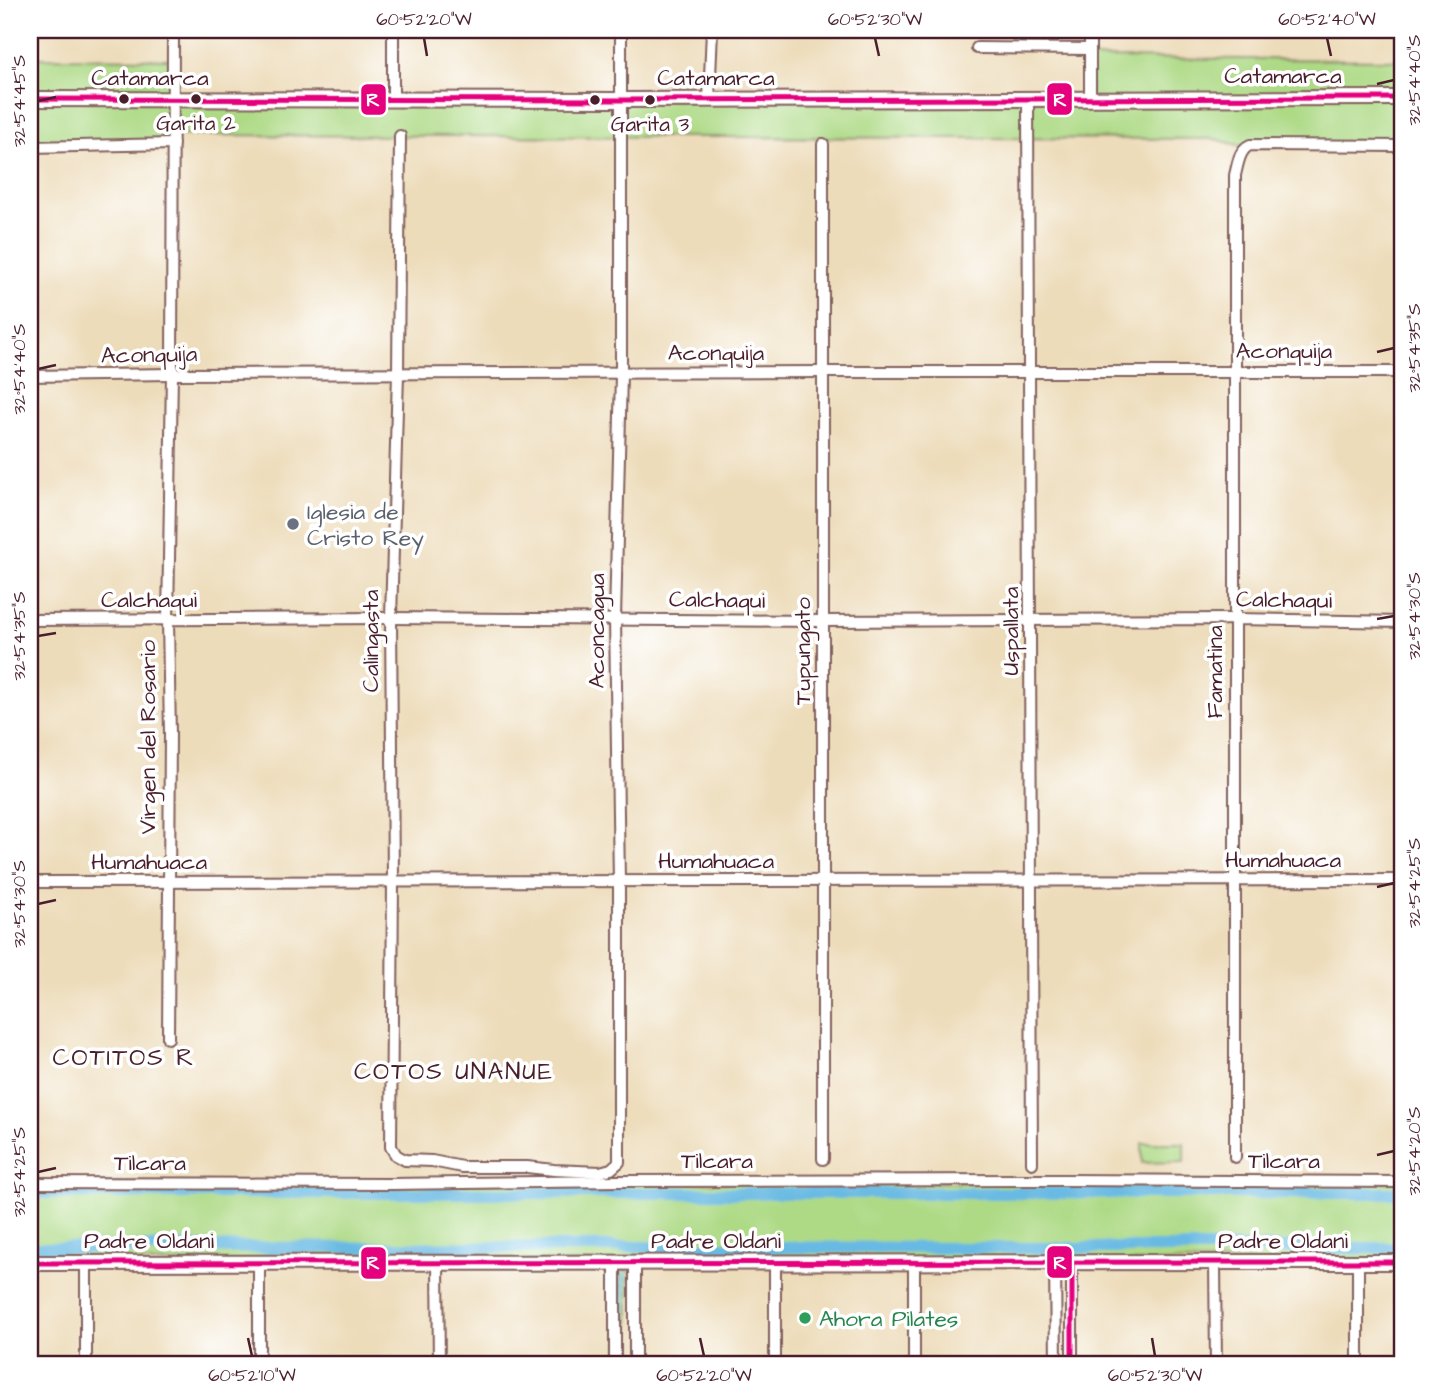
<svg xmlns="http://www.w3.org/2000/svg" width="1433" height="1394" font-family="'Architects Daughter',sans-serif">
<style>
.green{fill:#aeda86;stroke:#7c7c58;stroke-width:2}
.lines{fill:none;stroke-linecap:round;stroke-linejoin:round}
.stream{stroke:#68b9e3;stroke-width:3.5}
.canal{stroke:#68b9e3;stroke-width:12}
.minor-casing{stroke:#83615d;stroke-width:14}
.major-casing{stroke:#83615d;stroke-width:18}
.minor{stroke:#fff;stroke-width:10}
.major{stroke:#fff;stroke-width:14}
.bus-1-casing{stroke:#fff;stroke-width:10}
.bus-1{stroke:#e5007d;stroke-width:5}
.ticks{fill:none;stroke:#4a1f2b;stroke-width:2.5}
.bus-dot{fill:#4a1f2b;stroke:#fff;stroke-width:2.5}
.worship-dot{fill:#6b7280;stroke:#fff;stroke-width:2.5}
.leisure-dot{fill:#2e9e5b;stroke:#fff;stroke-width:2.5}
.labels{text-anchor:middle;stroke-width:7;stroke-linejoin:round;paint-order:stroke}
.bus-label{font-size:21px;fill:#4a1f2b;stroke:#fff}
.street-label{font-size:23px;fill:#4a1f2b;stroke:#fff}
.worship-label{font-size:23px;fill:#5b616d;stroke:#fff;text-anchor:start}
.leisure-label{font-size:23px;fill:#27864d;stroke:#fff;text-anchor:start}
.neighbourhood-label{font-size:24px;letter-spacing:2px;fill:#4a1f2b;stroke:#fff}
.line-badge{stroke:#fff;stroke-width:2.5}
.badge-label{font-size:19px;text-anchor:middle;font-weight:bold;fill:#fff}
.neatline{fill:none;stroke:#4a1f2b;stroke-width:2.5}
.ticks-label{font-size:18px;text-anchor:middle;fill:#4a1f2b}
</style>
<rect width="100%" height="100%" fill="#fff"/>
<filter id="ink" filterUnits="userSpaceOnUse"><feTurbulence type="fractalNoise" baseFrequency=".0143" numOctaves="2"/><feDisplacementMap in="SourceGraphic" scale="14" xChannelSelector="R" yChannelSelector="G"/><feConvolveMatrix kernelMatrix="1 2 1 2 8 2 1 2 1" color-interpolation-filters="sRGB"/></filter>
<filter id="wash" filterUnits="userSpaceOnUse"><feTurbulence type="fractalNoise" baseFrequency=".00686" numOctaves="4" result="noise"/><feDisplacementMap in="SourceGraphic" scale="28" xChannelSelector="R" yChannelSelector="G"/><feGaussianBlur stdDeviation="1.57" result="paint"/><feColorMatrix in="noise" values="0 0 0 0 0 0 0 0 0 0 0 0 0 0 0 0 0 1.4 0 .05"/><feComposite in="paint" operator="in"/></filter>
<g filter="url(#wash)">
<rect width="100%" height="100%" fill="#eddcba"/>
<g class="green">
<path d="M30 58 173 59 174 99H1090V58L1403 60V146L1245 147 1215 139 174 135 173 144 30 147Z"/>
<path d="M1142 1143H1184V1162L1142 1163Z"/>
<path d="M1403 1182V1262L30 1263V1183Z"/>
<path d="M624 1269 628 1271 629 1275V1364H619L620 1271Z"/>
</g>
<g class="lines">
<path class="stream" d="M624 1274V1364"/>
<g class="canal">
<path d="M30 1193H1403"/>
<path d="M622 1247 1059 1248"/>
<path d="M30 1248 613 1247"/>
<path d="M1067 1248H1403"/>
</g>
</g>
</g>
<g filter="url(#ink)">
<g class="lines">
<defs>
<g id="minor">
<path d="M393 30V100"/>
<path d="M1090 30V99"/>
<path d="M977 48 1090 49"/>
<path d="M1028 99 1032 1163"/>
<path d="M709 100 712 30"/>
<path d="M400 136 398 374 391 618 393 882 391 1147 396 1155 405 1160 432 1161 462 1167H527L554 1170 600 1172 611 1169 619 1162V881L615 619 621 374V30"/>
<path d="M30 147 173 144"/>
<path d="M30 376 172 374 823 372H1403"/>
<path d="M30 620 391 618 823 621 1235 619 1403 622"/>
<path d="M30 882 1403 880"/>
<path d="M168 1038 170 735 168 620 172 374 173 30"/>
<path d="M1235 1157V175C1238 164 1239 150 1250 145L1403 146"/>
<path d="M823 1159V144"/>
<path d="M30 1183 391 1184 619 1181 1063 1180 1403 1182"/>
<path d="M1055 1262 1056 1364"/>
<path d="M1072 1262V1364"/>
<path d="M1215 1262 1216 1364"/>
<path d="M86 1263V1364"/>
<path d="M259 1263V1364"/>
<path d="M438 1263 439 1364"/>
<path d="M615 1263V1364"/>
<path d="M635 1263V1364"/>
<path d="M775 1263V1364"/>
<path d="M914 1263V1364"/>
<path d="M1358 1364V1262"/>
</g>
<g id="major">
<path d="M30 99 621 100 1403 98"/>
<path d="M30 1263 1403 1262"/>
</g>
</defs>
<use href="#minor" class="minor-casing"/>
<use href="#major" class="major-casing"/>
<use href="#minor" class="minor"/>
<use href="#major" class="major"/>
<defs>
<g id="bus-1">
<path d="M30 99 621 100 1403 98"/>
<path d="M1072 1262V1364"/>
<path d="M30 1263 1403 1262"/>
</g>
</defs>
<use href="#bus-1" class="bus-1-casing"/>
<use href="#bus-1" class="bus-1"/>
</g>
</g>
<path class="ticks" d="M424 38 427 56M875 38 879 56M1327 38 1331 56M1377 84 1394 80M38 101 56 97M1377 352 1394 348M38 369 56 365M1377 619 1394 616M38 636 56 633M1377 887 1394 883M38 904 56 900M1377 1155 1394 1151M38 1172 56 1168M248 1338 252 1356M700 1338 704 1356M1152 1338 1155 1356"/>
<g class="bus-dot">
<circle cx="124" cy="99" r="6"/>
<circle cx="196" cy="99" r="6"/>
<circle cx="595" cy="100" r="6"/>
<circle cx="650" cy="100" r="6"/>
</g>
<circle class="worship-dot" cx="293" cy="524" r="7"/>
<circle class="leisure-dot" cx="805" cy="1318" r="7"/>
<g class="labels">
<g class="bus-label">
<text x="196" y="130">Garita 2</text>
<text x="650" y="131">Garita 3</text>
</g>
<g class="street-label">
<text x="1283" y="83">Catamarca</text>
<text x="150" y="85">Catamarca</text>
<text x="716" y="85">Catamarca</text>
<text x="1284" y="358">Aconquija</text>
<text x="716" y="360">Aconquija</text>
<text transform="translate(149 354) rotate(-1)" y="8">Aconquija</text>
<text x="149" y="607">Calchaqui</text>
<text transform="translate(717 599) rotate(1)" y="8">Calchaqui</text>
<text transform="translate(1284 599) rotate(1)" y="8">Calchaqui</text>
<text transform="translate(596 631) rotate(-90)" y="8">Aconcagua</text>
<text transform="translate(1010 631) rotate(-90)" y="8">Uspallata</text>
<text transform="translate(370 641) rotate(-90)" y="8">Calingasta</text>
<text transform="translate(802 651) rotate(-90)" y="8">Tupungato</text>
<text transform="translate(1214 672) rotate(-90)" y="8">Famatina</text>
<text transform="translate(147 737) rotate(-90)" y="8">Virgen del Rosario</text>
<text x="1283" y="867">Humahuaca</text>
<text x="716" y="868">Humahuaca</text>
<text x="149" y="869">Humahuaca</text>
<text x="717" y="1168">Tilcara</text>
<text x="1284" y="1168">Tilcara</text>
<text x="150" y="1170">Tilcara</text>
<text x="149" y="1248">Padre Oldani</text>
<text x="716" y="1248">Padre Oldani</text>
<text x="1283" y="1248">Padre Oldani</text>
</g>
<g class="worship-label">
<text x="307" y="519">Iglesia de<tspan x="307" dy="26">Cristo Rey</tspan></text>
</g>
<g class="leisure-label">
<text x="819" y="1326">Ahora Pilates</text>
</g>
<g class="neighbourhood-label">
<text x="124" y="1065">COTITOS R</text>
<text x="454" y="1079">COTOS UNANUE</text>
</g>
</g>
<g class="line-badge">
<rect x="1046" y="82" width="27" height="34" rx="7" fill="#e5007d"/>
<rect x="360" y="83" width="27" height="33" rx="7" fill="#e5007d"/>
<rect x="1046" y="1245" width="27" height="34" rx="7" fill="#e5007d"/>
<rect x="360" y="1246" width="27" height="34" rx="7" fill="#e5007d"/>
</g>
<g class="badge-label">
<text x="1060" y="106">R</text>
<text x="373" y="106">R</text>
<text x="1060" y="1269">R</text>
<text x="373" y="1269">R</text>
</g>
<rect width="1433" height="1394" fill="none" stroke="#fff" stroke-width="77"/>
<rect x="38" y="38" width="1356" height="1318" class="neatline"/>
<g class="ticks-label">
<text x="424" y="25">60°52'20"W</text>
<text x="875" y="25">60°52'30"W</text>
<text x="1327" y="25">60°52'40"W</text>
<text transform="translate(1414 80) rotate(-90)" y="6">32°54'40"S</text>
<text transform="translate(19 101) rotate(-90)" y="6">32°54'45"S</text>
<text transform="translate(1414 348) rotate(-90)" y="6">32°54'35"S</text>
<text transform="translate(19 369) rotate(-90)" y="6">32°54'40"S</text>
<text transform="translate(1414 616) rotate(-90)" y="6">32°54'30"S</text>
<text transform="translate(19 636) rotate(-90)" y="6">32°54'35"S</text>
<text transform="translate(1414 883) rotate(-90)" y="6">32°54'25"S</text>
<text transform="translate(19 904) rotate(-90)" y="6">32°54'30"S</text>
<text transform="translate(1414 1151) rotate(-90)" y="6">32°54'20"S</text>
<text transform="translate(19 1172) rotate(-90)" y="6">32°54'25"S</text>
<text x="252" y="1381">60°52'10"W</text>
<text x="704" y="1381">60°52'20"W</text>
<text x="1155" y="1381">60°52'30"W</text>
</g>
</svg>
